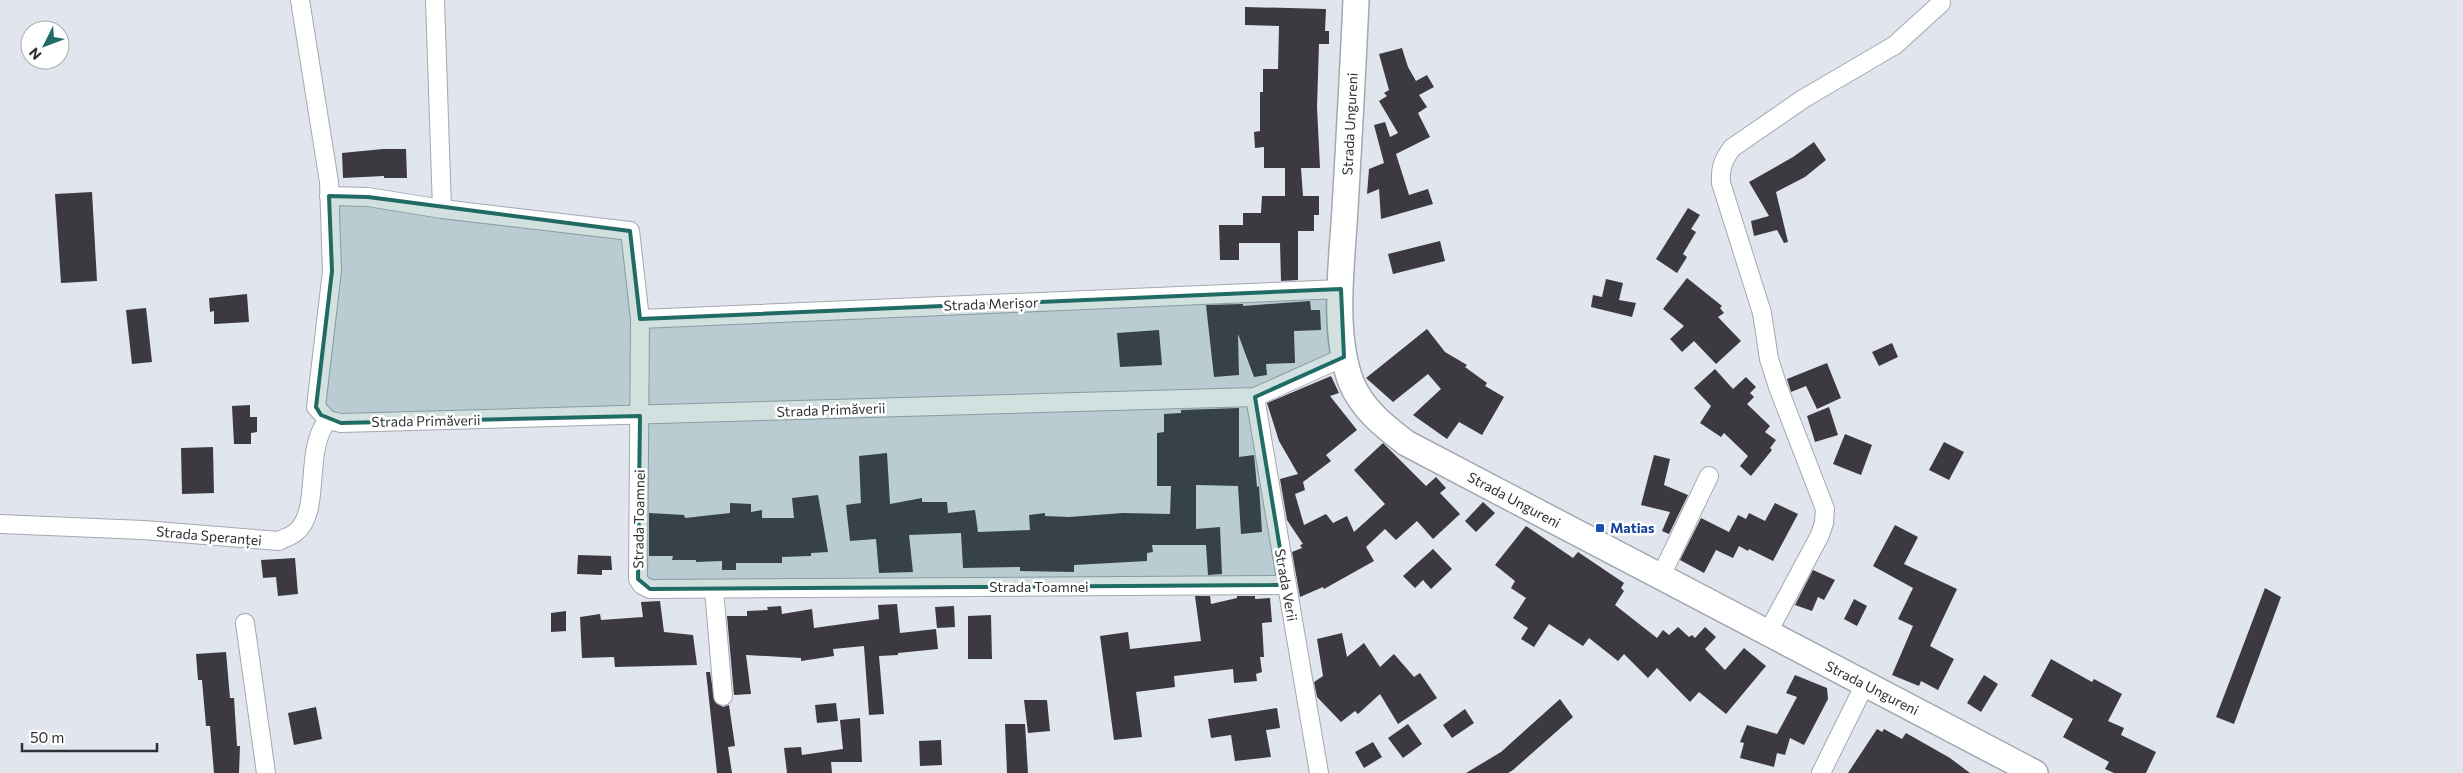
<svg xmlns="http://www.w3.org/2000/svg" width="2463" height="773" font-family="Commissioner,sans-serif">
<style>
.building{fill:#3c3941}
.lines{fill:none;stroke-linecap:round;stroke-linejoin:round}
.minor-casing{stroke:#a3a8b1;stroke-width:20}
.secondary-casing{stroke:#a3a8b1;stroke-width:28}
.minor{stroke:#fff;stroke-width:18}
.secondary{stroke:#fff;stroke-width:25}
.marked{fill:#206b64;fill-opacity:0.2;stroke:#206b64;stroke-width:4;stroke-linejoin:round}
.transit-dot{fill:#1a4fb4;stroke:#fff;stroke-width:2}
.labels{text-anchor:middle;stroke-width:5;stroke-linejoin:round;paint-order:stroke}
.street-label{font-size:14px;fill:#2f3135;stroke:#fff}
.transit-label{font-size:14px;font-weight:bold;fill:#164399;stroke:#fff;text-anchor:start}
</style>
<rect width="100%" height="100%" fill="#e0e5ee"/>
<g class="building">
<path d="M1245 7 1326 9 1325 31H1329V44H1319L1317 107 1320 168H1301L1303 196H1319V215H1314V231H1298V280L1281 281 1280 243H1239V260H1220L1219 225H1243V213H1261L1262 196H1285V168H1264V147L1255 148 1254 132 1260 131V92H1263V69H1278L1279 26 1245 25Z"/>
<path d="M1402 48 1408 67 1416 81 1427 75 1434 87 1419 95 1427 107 1418 113 1430 137 1396 154 1409 195 1428 189 1433 204 1381 219 1379 189 1367 194 1369 169 1384 163 1374 125 1385 122 1390 137 1398 133 1379 101 1387 96 1384 93 1389 90 1379 54Z"/>
<path d="M1814 142 1826 160 1805 177 1776 192 1788 242 1784 243 1777 230 1754 236 1751 221 1769 216 1749 182 1793 157Z"/>
<path d="M383 149H406L407 178H384V176L343 178 342 153Z"/>
<path d="M92 192 97 281 61 283 55 194Z"/>
<path d="M1688 208 1700 215 1691 229 1696 232 1683 254 1687 257 1677 273 1656 259Z"/>
<path d="M1440 241 1445 261 1393 274 1388 254Z"/>
<path d="M1687 278 1722 306 1720 308 1724 313 1718 317 1741 341 1716 364 1694 341 1682 352 1670 339 1684 326 1663 309Z"/>
<path d="M1606 279 1623 283 1619 300 1636 303 1632 317 1591 307 1593 295 1602 297Z"/>
<path d="M247 294 249 322 214 324V311L210 312 209 298Z"/>
<path d="M1310 301 1311 310H1320L1321 330 1294 331 1295 363 1266 364 1267 375 1254 377 1238 334 1239 375 1214 377 1206 305 1243 304V306Z"/>
<path d="M146 308 152 362 132 364 126 310Z"/>
<path d="M1427 329 1445 352 1467 365 1465 367 1487 383 1485 386 1504 397 1482 435 1459 422 1447 439 1413 415 1441 389 1428 374 1393 402 1366 378Z"/>
<path d="M1159 330 1162 365 1120 367 1117 333Z"/>
<path d="M1892 343 1898 357 1879 366 1872 352Z"/>
<path d="M1827 363 1841 398 1817 409 1806 386 1791 392 1787 379Z"/>
<path d="M1715 369 1733 389 1746 377 1756 387 1750 393 1754 397 1747 404 1770 426 1765 432 1776 440 1770 448 1772 450 1751 476 1740 466 1748 456 1724 433 1721 437 1700 423 1711 406 1694 388Z"/>
<path d="M1331 376 1339 393 1330 396 1357 430 1326 455 1331 461 1303 482 1305 490 1295 494 1304 525 1326 514 1333 523 1347 516 1354 532 1385 504 1354 470 1383 443 1426 486 1436 477 1446 488 1440 493 1460 514 1433 539 1417 521 1396 540 1385 529 1366 547 1374 561 1324 589 1323 587 1300 597 1292 552 1302 548 1300 545 1303 544 1287 520 1280 479 1298 474 1279 441 1267 403Z"/>
<path d="M250 405V417H257V432L251 433V444H234L232 406Z"/>
<path d="M1829 407 1838 435 1815 442 1807 416Z"/>
<path d="M1239 408V457L1254 455 1257 487 1259 486 1262 532 1241 534 1238 486 1196 485V529L1220 527 1222 574 1208 575 1206 545H1152L1153 552 1147 553V561L1074 565V572L1020 571V567L963 568 961 533 909 535 913 572 879 573 876 539 850 541 846 505 861 503 859 456 887 453 890 504 922 498V502H947L948 513 975 510 978 532 1030 530 1029 515 1045 513V516L1069 517 1123 513 1170 514 1171 486H1157V433L1164 432V414L1181 413V410Z"/>
<path d="M1845 434 1872 445 1861 475 1833 464Z"/>
<path d="M1944 442 1964 452 1949 480 1929 470Z"/>
<path d="M213 447 214 493 182 494 181 448Z"/>
<path d="M1654 455 1670 459 1664 485 1688 495 1669 534 1662 531 1670 512 1641 505Z"/>
<path d="M818 495 828 552 811 553V556L782 557V563H736V570H722V561L696 562V560H672L673 556H649V513L684 515 685 518 730 513V503L751 504V512L762 510V518H794L792 498Z"/>
<path d="M1483 502 1495 513 1476 532 1465 521Z"/>
<path d="M1775 503 1798 514 1773 561 1749 549 1748 551 1739 546 1733 558 1716 550 1704 573 1680 560 1701 518 1729 532 1738 515 1746 519 1749 513 1765 521Z"/>
<path d="M1895 525 1918 537 1904 564 1957 589 1930 646 1954 659 1938 690 1921 681 1919 686 1892 675 1913 626 1898 619 1913 588 1873 566Z"/>
<path d="M1526 526 1573 558 1578 552 1624 583 1621 588 1624 591 1615 605 1657 638 1663 630 1669 635 1678 627 1689 637 1692 635 1695 638 1705 627 1716 637 1705 649 1725 670 1744 648 1766 666 1726 714 1699 692 1690 702 1657 668 1648 678 1624 654 1618 661 1589 638 1583 646 1549 624 1534 647 1521 639 1528 628 1513 618 1526 598 1511 588 1515 581 1495 565Z"/>
<path d="M1433 549 1452 569 1431 589 1423 580 1415 588 1403 576Z"/>
<path d="M578 555 611 556 612 570H602V575L577 574Z"/>
<path d="M295 558 298 594 278 596 276 577 263 578 261 560Z"/>
<path d="M1813 570 1835 580 1824 600 1818 597 1812 611 1795 605Z"/>
<path d="M2265 588 2281 597 2234 724 2216 717Z"/>
<path d="M1195 596H1210L1211 604 1237 598V596H1255V599L1270 598 1272 622 1262 623 1264 657H1260L1262 672 1256 674 1257 681 1234 683 1233 669 1174 676 1175 687 1136 692 1142 737 1114 740 1100 636 1128 632 1130 649 1201 641Z"/>
<path d="M1854 599 1867 606 1857 626 1844 619Z"/>
<path d="M660 601 664 632 693 635 697 665 615 667 614 657 582 658 580 617 600 614 601 620 643 617 641 602Z"/>
<path d="M897 604 900 633 936 629 938 649 898 653V655L879 656 884 714 869 715 864 646 833 649 834 656 801 661V658L746 655 751 694 734 695 727 616H747V611L768 610 767 607 781 606 782 614 812 609 814 628 879 619 878 605Z"/>
<path d="M954 606 955 627 937 628 935 607Z"/>
<path d="M566 611V631L551 632V613Z"/>
<path d="M991 615 992 659H968V616Z"/>
<path d="M1342 633 1347 657 1364 643 1380 667 1394 654 1414 677 1420 673 1437 698 1398 724 1380 694 1358 714 1355 711 1341 722 1317 697 1314 682 1323 676 1317 639Z"/>
<path d="M226 652 230 698H234L237 746H240L239 773H214L210 726H206L202 680H198L196 654Z"/>
<path d="M2051 659 2092 682 2094 679 2122 694 2108 721 2124 728 2121 735 2156 752 2146 773H2114L2105 769 2109 762 2063 737 2073 719 2031 696Z"/>
<path d="M706 672H710L715 702 723 707 729 705 735 746 728 747 732 773H717Z"/>
<path d="M1795 675 1827 688 1828 699 1804 745 1790 738 1785 755 1777 753 1774 767 1740 758 1744 743 1740 742 1747 725 1777 734 1797 697 1786 693Z"/>
<path d="M1984 675 1998 684 1981 712 1967 703Z"/>
<path d="M1560 699 1573 717 1513 770 1508 773H1466L1501 752Z"/>
<path d="M1024 700H1047L1050 731 1028 733Z"/>
<path d="M836 703 838 721 817 723 815 705Z"/>
<path d="M316 707 322 739 294 745 288 713Z"/>
<path d="M1277 708 1280 728 1266 730 1271 757 1235 761 1231 735 1211 738 1208 719Z"/>
<path d="M1465 709 1474 723 1452 738 1443 725Z"/>
<path d="M860 718 862 762H831L832 773H787L784 748 801 747 802 755 843 749 840 720Z"/>
<path d="M1005 724H1025L1028 773H1007Z"/>
<path d="M1408 724 1422 744 1403 758 1388 738Z"/>
<path d="M1877 729 1882 732 1884 729 1902 739 1906 733 1950 758 1970 773H1848Z"/>
<path d="M941 740 942 765 920 766 919 741Z"/>
<path d="M1373 742 1382 757 1364 768 1355 752Z"/>
</g>
<g class="lines">
<defs>
<g id="minor">
<path d="M300 0 329 182 332 271 316 407 328 420 341 423 1255 397 1344 357"/>
<path d="M435 0 442 209"/>
<path d="M329 196 368 197 442 209 630 231 640 319 638 579 642 585 650 589 1286 585"/>
<path d="M640 319 1341 289"/>
<path d="M1255 397 1319 773"/>
<path d="M0 524 143 530 279 541C284 538 292 536 296 532 322 511 303 449 328 420"/>
<path d="M1660 578 1709 476"/>
<path d="M714 589 723 696"/>
<path d="M245 623 266 773"/>
<path d="M1767 634 1820 535 1824 523 1825 509 1778 387 1769 359 1762 313 1721 183C1720 168 1723 160 1732 148L1803 99 1895 45 1941 3"/>
<path d="M1821 773 1865 684"/>
</g>
<path id="secondary" d="M1356 0C1353 70 1349 139 1345 209 1342 262 1332 331 1351 382 1362 409 1384 426 1406 443L2035 773"/>
</defs>
<use href="#minor" class="minor-casing"/>
<use href="#secondary" class="secondary-casing"/>
<use href="#minor" class="minor"/>
<use href="#secondary" class="secondary"/>
</g>
<path class="marked" d="M329 196 368 197 630 231 640 319 1341 289 1344 357 1255 397 1286 585 650 589 638 579 640 416 341 423 321 415 316 407 332 271Z"/>
<rect class="transit-dot" x="1595" y="523" width="10" height="10" rx="2.5"/>
<g class="labels">
<g class="street-label">
<text transform="translate(1350 124) rotate(-87)" y="5">Strada Ungureni</text>
<text transform="translate(991 304) rotate(-2)" y="5">Strada Merișor</text>
<text transform="translate(831 410) rotate(-2)" y="5">Strada Primăverii</text>
<text transform="translate(426 421) rotate(-1)" y="5">Strada Primăverii</text>
<text transform="translate(1514 500) rotate(28)" y="5">Strada Ungureni</text>
<text transform="translate(639 519) rotate(-89)" y="5">Strada Toamnei</text>
<text transform="translate(209 536) rotate(5)" y="5">Strada Speranței</text>
<text transform="translate(1286 585) rotate(80)" y="5">Strada Verii</text>
<text x="1039" y="592">Strada Toamnei</text>
<text transform="translate(1872 688) rotate(27)" y="5">Strada Ungureni</text>
</g>
<g class="transit-label">
<text x="1610" y="533">Matias</text>
</g>
</g>
<g transform="translate(45 45) rotate(228)"><circle r="24" fill="#ffffff" stroke="#acadae"/>
<path d="M0-4L9 19L0 12L-9 19Z" fill="#206b64"/>
<text y="-8" font-size="14" font-weight="bold" text-anchor="middle" fill="#2f3135">N</text>
</g>
<path d="M22 743v8h135v-8" fill="none" stroke="#2f3135" stroke-width="2.5"/>
<text x="30" y="743" font-size="15" fill="#2f3135" stroke="#ffffff" stroke-width="4" paint-order="stroke">50 m</text>
</svg>
